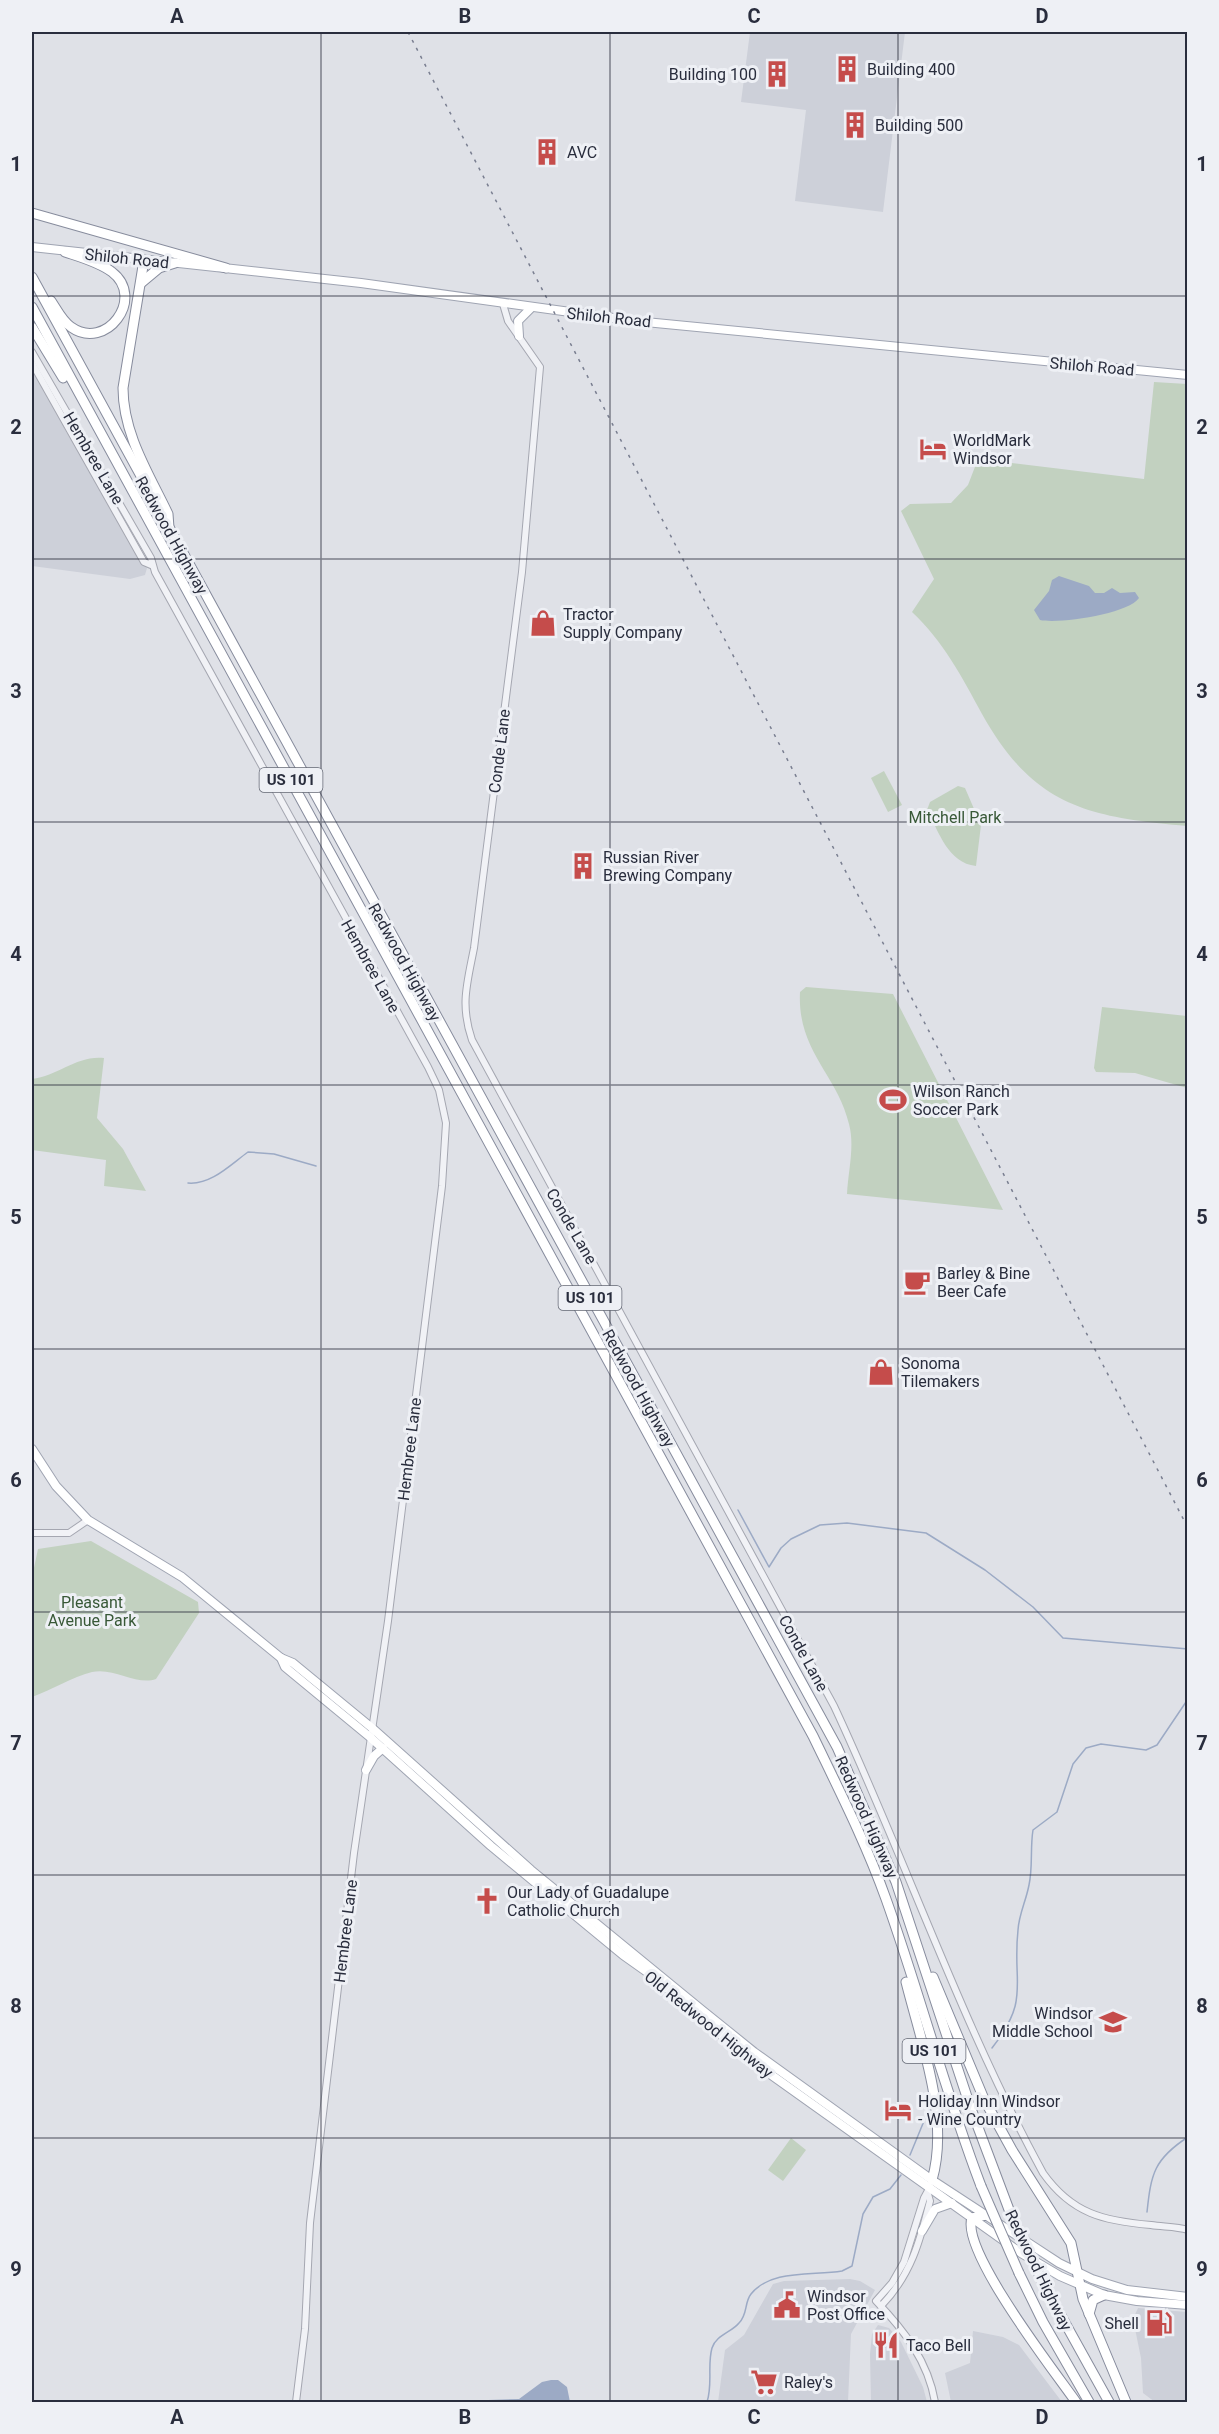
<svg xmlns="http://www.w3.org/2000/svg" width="1219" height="2434" font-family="Roboto,sans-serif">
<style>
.built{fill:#cdd0d9}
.green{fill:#c2d1c0}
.water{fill:#9caac5}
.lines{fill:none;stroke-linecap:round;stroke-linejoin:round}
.stream{stroke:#9caac5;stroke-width:1.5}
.minor-casing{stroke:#a5a7b1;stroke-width:8}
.major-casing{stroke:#9fa4b2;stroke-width:10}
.highway-casing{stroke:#878c9d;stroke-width:11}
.minor{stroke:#f1f2f6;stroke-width:6}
.major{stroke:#fff;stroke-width:8}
.highway{stroke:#fff;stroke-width:9}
.rail{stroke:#797e90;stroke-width:1.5;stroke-dasharray:3 6;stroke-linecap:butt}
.highway-bridge-casing{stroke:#878c9d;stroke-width:11;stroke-linecap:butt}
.highway-bridge{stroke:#fff;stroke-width:9}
.grid{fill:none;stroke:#292d3d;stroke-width:1.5;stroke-opacity:0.55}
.labels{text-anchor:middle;stroke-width:6;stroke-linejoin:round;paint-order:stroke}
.shield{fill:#eef0f5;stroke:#646874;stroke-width:1.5}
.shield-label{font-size:15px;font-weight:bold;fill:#292d3d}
.poi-label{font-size:16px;fill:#292d3d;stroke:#eef0f5;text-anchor:start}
.street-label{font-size:16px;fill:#292d3d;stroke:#eef0f5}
.park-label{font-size:16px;fill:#385837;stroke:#eef0f5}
.neatline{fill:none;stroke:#292d3d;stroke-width:2}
.grid-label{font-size:20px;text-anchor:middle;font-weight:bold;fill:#292d3d}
</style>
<rect width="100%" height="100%" fill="#dfe1e7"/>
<g class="built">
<path d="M750 32H905L883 212 795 201 806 110 741 102Z"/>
<path d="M32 366 67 433 147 568 145 575 130 579 32 566Z"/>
<path d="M850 2279 860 2281 875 2290 851 2334 848 2402H718L725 2350 744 2335 773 2284 784 2281Z"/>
<path d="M1138 2308 1187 2312V2402H1155L1143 2393 1141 2358 1133 2319Z"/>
<path d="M878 2325 889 2328 901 2342 923 2387 927 2402H871L870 2354 872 2334Z"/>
<path d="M973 2331 1003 2337 1019 2345 1062 2402H951L945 2373 970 2363Z"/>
</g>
<g class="green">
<path d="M1154 382 1187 384V826C1088 817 1034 807 982 714 962 677 943 641 912 612L934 579 901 511 910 504 951 503 968 485 978 459 1144 479Z"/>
<path d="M884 771 902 805 888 812 871 778Z"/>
<path d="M958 786 965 788 981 825 976 866C948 863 939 832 927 810L930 802Z"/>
<path d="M806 987 893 994 1003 1210 847 1194C848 1172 855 1146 849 1124 837 1074 797 1051 800 992Z"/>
<path d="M1102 1007 1187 1016V1088L1135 1073 1096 1072 1094 1068Z"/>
<path d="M104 1058 97 1118 123 1149 146 1191 104 1186 106 1160 32 1150V1079C58 1076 77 1055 104 1058Z"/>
<path d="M91 1541 198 1602 199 1613 156 1679C137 1686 114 1667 92 1672 72 1677 52 1690 32 1697V1577L38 1549Z"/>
<path d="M791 2138 806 2150 783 2181 768 2170Z"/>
</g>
<g class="water">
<path d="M1059 576 1089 586 1095 593H1104L1112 588 1120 593 1135 592 1139 598C1128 614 1060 624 1040 620L1034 610 1049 591 1052 580Z"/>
<path d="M551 2380H558L567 2387 570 2402H485L488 2400 519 2399 542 2382Z"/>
</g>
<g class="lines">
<g class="stream">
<path d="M188 1183C211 1185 230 1165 248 1152L274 1154 316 1166"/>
<path d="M738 1510 769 1567 781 1548 791 1539 820 1525 847 1523 926 1533 985 1570 1033 1607 1063 1638 1188 1649"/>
<path d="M992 2048C1031 1998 1012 1985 1018 1930 1019 1914 1026 1901 1029 1885 1033 1867 1030 1848 1033 1830L1057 1812 1073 1764 1086 1748 1101 1744 1146 1750 1157 1745 1188 1699"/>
<path d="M910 2155 931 2104"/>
<path d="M1147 2212C1151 2174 1154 2159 1188 2137"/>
<path d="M707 2402C713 2384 707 2365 712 2348 716 2335 732 2332 739 2323 748 2314 744 2303 751 2294 771 2269 813 2276 842 2271L852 2266 863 2214 873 2197 890 2189 901 2175"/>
</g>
<defs>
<g id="minor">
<path d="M503 304 508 321 540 367 522 572 474 948C467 984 460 1005 472 1040L834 1706C906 1860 961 2023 1043 2173 1072 2214 1104 2221 1151 2225 1163 2227 1176 2226 1188 2230"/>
<path d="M32 352 151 558 155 572 428 1067 439 1090 446 1123 442 1186 388 1621 354 1853 310 2223 305 2329 296 2402"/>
<path d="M32 363 144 562 151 565"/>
<path d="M32 1533H69L88 1520"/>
<path d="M930 2187 924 2198 904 2262 892 2283 876 2301C904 2330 928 2361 935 2402"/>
<path d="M881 2306C911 2275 920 2241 930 2201L928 2194"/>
</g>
<g id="major">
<path d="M32 247 361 283 635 321 1188 375"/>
<path d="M519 336 518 321 531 308"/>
<path d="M32 1449 56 1486 88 1520 182 1577 281 1658 293 1663 372 1728 531 1870 702 2010 754 2052 932 2180 1059 2263 1092 2279 1127 2290 1188 2297"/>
<path d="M281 1658 285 1667 371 1738 491 1846 623 1955 654 1977 749 2059 1021 2253 1060 2276 1104 2295 1137 2301 1188 2305"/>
<path d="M366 1770 374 1756 383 1748"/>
<path d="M922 2231 935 2209 952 2203"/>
</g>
<g id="highway">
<path d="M32 213 226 268"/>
<path d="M144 260 123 388C123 434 149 474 168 514L169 528"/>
<path d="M32 277 837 1747 896 1882 970 2106 1011 2215"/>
<path d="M141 283 159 268 175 263"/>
<path d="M51 301C57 310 62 321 71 327 106 352 146 298 112 272 99 262 80 257 65 252"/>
<path d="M32 307 813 1736C839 1790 866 1843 886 1899 920 1994 945 2092 981 2186"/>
<path d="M32 327 63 378"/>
<path d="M933 1977 984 2099 1012 2150 1071 2243 1083 2299 1126 2402"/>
<path d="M906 1982C921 2042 950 2118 932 2180"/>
<path d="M986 2215 972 2218C960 2250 1055 2372 1076 2402"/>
<path d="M1019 2273 1043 2322 1089 2402"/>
<path d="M1044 2285 1109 2402"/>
<path d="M1089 2314 1093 2300 1104 2295"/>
</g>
</defs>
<use href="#minor" class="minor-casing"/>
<use href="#major" class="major-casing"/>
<use href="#highway" class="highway-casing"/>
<use href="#minor" class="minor"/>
<use href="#major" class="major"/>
<use href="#highway" class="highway"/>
<path class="rail" d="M408 32 1188 1528"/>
<defs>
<g id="highway-bridge">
<path d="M981 2186 1019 2273"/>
<path d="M1011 2215 1044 2285"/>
</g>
</defs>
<use href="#highway-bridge" class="highway-bridge-casing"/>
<use href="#highway-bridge" class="highway-bridge"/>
</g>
<path class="grid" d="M321 32V2402M610 32V2402M898 32V2402M32 296H1188M32 559H1188M32 822H1188M32 1085H1188M32 1349H1188M32 1612H1188M32 1875H1188M32 2138H1188"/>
<defs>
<symbol id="building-bare" viewBox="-9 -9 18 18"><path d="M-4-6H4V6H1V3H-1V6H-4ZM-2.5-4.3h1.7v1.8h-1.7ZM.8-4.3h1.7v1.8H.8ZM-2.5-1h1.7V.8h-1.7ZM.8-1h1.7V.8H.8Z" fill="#c54c4b" stroke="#eef0f5" stroke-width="2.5" paint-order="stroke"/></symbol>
<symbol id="hotel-bare" viewBox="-9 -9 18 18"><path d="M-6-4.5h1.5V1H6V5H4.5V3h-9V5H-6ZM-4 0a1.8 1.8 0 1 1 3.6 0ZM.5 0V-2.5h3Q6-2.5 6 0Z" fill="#c54c4b" stroke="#eef0f5" stroke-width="2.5" paint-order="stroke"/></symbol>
<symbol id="shop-bare" viewBox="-9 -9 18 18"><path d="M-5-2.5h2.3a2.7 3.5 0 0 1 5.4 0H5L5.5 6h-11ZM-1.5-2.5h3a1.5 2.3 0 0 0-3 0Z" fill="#c54c4b" stroke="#eef0f5" stroke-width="2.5" paint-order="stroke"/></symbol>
<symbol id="stadium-bare" viewBox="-9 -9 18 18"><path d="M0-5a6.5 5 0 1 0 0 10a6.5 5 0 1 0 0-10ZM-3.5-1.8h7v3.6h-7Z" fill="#c54c4b" stroke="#eef0f5" stroke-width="2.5" paint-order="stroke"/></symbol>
<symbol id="cafe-bare" viewBox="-9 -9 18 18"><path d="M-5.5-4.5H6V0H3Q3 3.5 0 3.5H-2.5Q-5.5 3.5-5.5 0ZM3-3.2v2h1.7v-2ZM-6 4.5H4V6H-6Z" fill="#c54c4b" stroke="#eef0f5" stroke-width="2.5" paint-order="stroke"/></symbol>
<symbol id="church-bare" viewBox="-9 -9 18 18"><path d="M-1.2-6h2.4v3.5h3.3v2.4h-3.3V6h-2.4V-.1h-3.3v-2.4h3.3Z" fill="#c54c4b" stroke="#eef0f5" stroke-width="2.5" paint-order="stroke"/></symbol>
<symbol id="school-bare" viewBox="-9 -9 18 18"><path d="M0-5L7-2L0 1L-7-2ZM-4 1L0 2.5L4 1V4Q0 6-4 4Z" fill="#c54c4b" stroke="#eef0f5" stroke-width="2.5" paint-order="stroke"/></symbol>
<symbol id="civic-bare" viewBox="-9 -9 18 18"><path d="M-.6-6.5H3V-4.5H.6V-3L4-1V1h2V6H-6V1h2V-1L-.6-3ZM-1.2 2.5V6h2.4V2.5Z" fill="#c54c4b" stroke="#eef0f5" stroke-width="2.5" paint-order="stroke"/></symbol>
<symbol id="fuel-bare" viewBox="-9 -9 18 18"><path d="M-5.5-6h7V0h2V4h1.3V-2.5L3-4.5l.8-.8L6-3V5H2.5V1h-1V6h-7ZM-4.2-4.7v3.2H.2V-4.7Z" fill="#c54c4b" stroke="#eef0f5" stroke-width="2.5" paint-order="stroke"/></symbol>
<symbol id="restaurant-bare" viewBox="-9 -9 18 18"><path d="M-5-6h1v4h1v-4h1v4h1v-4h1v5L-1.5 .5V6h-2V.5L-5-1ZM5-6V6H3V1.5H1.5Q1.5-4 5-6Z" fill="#c54c4b" stroke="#eef0f5" stroke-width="2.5" paint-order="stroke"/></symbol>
<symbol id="supermarket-bare" viewBox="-9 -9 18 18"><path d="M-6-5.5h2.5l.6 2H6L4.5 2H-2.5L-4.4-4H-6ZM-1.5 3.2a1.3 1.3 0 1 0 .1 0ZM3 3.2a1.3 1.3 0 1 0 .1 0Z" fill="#c54c4b" stroke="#eef0f5" stroke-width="2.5" paint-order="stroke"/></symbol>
</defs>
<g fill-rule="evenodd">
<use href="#building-bare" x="828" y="50" width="38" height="38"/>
<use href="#building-bare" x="758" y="55" width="38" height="38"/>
<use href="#building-bare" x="836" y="106" width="38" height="38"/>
<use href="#building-bare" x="528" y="133" width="38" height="38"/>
<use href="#hotel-bare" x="914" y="430" width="38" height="38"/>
<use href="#shop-bare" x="524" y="604" width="38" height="38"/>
<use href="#building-bare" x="564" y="847" width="38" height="38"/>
<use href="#stadium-bare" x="874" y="1081" width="38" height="38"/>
<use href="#cafe-bare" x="898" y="1263" width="38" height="38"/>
<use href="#shop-bare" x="862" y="1353" width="38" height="38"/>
<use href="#church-bare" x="468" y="1882" width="38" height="38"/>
<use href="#school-bare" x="1094" y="2003" width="38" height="38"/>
<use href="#hotel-bare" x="879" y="2091" width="38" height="38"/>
<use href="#civic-bare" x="768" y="2286" width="38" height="38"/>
<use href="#fuel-bare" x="1140" y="2304" width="38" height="38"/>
<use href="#restaurant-bare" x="867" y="2326" width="38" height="38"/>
<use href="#supermarket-bare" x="745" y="2363" width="38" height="38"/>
</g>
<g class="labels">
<g class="shield">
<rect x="259.5" y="768" width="63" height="24" rx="4.5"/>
<rect x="558.5" y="1286" width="63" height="24" rx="4.5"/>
<rect x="902.5" y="2039" width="63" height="24" rx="4.5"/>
</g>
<g class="shield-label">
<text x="291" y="785">US 101</text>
<text x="590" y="1303">US 101</text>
<text x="934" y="2056">US 101</text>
</g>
<g class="poi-label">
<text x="867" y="75">Building 400</text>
<text x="757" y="80" text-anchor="end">Building 100</text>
<text x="875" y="131">Building 500</text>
<text x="567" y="158">AVC</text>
<text x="953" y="446">WorldMark<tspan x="953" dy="18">Windsor</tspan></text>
<text x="563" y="620">Tractor<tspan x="563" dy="18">Supply Company</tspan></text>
<text x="603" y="863">Russian River<tspan x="603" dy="18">Brewing Company</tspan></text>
<text x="913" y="1097">Wilson Ranch<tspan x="913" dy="18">Soccer Park</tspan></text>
<text x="937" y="1279">Barley &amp; Bine<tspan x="937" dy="18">Beer Cafe</tspan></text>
<text x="901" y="1369">Sonoma<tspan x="901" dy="18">Tilemakers</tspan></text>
<text x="507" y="1898">Our Lady of Guadalupe<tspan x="507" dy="18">Catholic Church</tspan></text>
<text x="1093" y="2019" text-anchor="end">Windsor<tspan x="1093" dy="18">Middle School</tspan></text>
<text x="918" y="2107">Holiday Inn Windsor<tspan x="918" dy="18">- Wine Country</tspan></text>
<text x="807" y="2302">Windsor<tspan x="807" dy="18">Post Office</tspan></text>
<text x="1139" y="2329" text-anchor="end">Shell</text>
<text x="906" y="2351">Taco Bell</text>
<text x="784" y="2388">Raley's</text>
</g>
<g class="street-label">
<text transform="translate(127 258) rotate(6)" y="6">Shiloh Road</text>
<text transform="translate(609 317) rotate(6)" y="6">Shiloh Road</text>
<text transform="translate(1092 366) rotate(5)" y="6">Shiloh Road</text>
<text transform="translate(94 458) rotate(60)" y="6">Hembree Lane</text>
<text transform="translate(172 535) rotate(61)" y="6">Redwood Highway</text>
<text transform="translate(499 751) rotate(-83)" y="6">Conde Lane</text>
<text transform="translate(405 962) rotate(61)" y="6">Redwood Highway</text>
<text transform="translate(371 966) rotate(61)" y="6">Hembree Lane</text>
<text transform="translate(572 1226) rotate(60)" y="6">Conde Lane</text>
<text transform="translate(639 1388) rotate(61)" y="6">Redwood Highway</text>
<text transform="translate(409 1449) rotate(-83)" y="6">Hembree Lane</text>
<text transform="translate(804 1653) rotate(61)" y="6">Conde Lane</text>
<text transform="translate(867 1817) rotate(66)" y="6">Redwood Highway</text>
<text transform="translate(345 1931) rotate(-83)" y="6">Hembree Lane</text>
<text transform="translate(709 2024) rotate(39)" y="6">Old Redwood Highway</text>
<text transform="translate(1039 2270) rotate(64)" y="6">Redwood Highway</text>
</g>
<g class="park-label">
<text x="955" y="823">Mitchell Park</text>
<text x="92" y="1608">Pleasant<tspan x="92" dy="18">Avenue Park</tspan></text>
</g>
</g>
<rect width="1219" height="2434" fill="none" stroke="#eef0f5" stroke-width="66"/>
<rect x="33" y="33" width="1153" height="2368" class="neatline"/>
<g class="grid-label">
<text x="177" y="23">A</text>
<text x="465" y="23">B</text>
<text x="754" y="23">C</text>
<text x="1042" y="23">D</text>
<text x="16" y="171">1</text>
<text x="1202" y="171">1</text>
<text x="16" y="434">2</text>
<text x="1202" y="434">2</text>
<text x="16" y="698">3</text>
<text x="1202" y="698">3</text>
<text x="16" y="961">4</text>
<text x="1202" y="961">4</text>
<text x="16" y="1224">5</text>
<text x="1202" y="1224">5</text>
<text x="16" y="1487">6</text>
<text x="1202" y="1487">6</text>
<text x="16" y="1750">7</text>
<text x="1202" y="1750">7</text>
<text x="16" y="2013">8</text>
<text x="1202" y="2013">8</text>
<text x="16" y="2276">9</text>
<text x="1202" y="2276">9</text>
<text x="177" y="2424">A</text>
<text x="465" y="2424">B</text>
<text x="754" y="2424">C</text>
<text x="1042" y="2424">D</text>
</g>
</svg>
